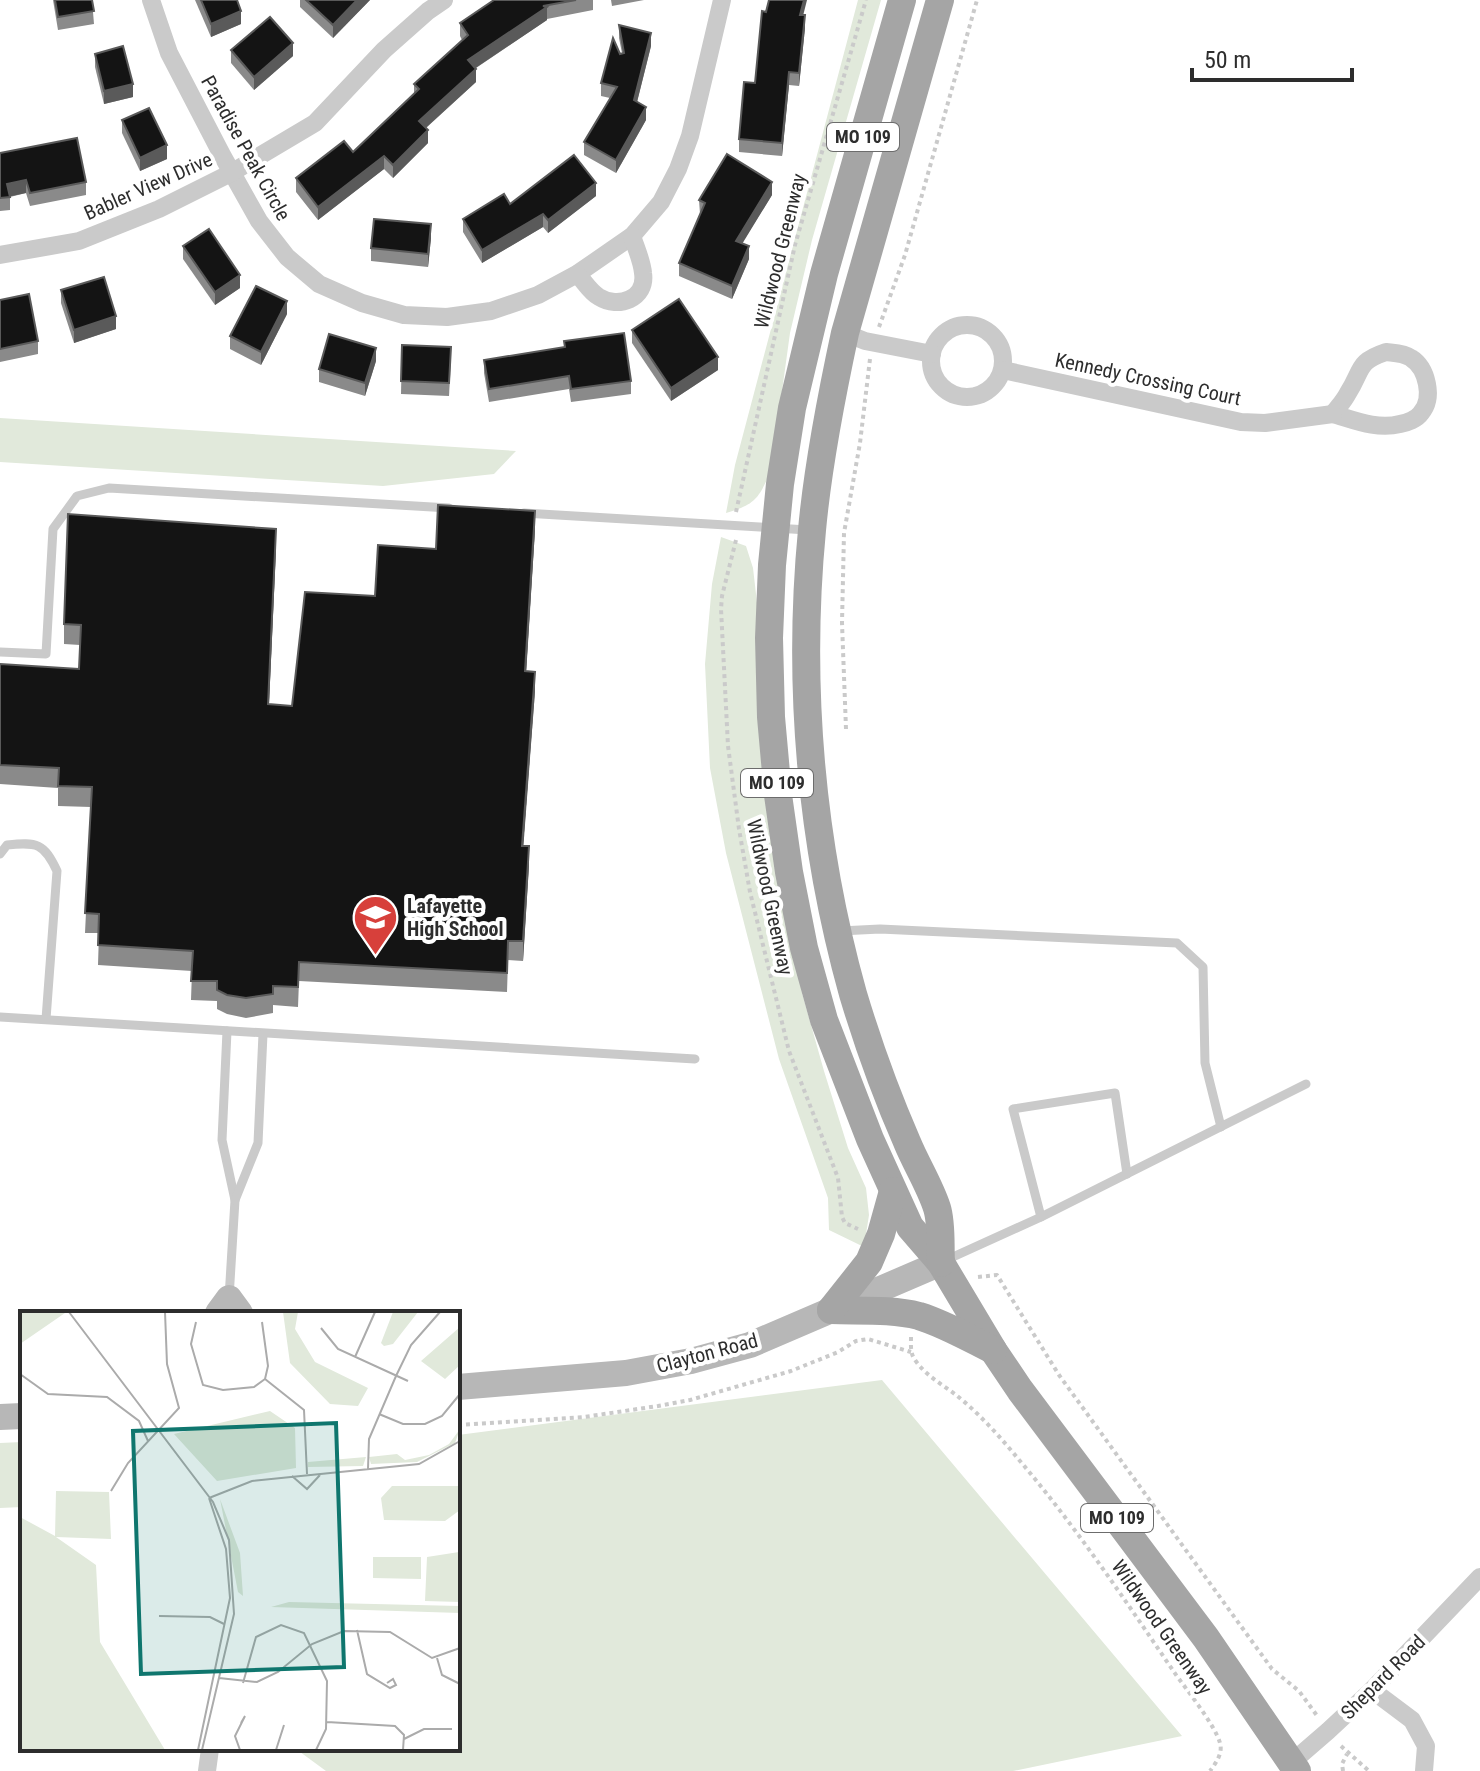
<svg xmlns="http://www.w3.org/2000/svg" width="1480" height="1771" font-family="'Roboto Condensed',sans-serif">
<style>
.green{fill:#e1e9db}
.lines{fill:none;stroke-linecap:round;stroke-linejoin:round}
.path{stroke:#cacaca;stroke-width:4;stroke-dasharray:4 4;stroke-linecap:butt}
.lane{stroke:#cacaca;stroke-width:9}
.street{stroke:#cacaca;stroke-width:18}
.secondary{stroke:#b7b7b7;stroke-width:26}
.primary{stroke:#a5a5a5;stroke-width:28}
.wall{fill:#8a8a8a}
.shaded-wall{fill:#5a5a5a}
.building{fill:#141414;stroke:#5a5a5a;stroke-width:2}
.labels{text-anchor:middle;stroke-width:8;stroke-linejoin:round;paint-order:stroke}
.shield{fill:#fff;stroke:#6c6c6c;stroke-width:2}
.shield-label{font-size:18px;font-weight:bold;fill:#2d2d2d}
.street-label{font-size:20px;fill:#2d2d2d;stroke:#fff}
.poi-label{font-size:20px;font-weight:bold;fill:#2d2d2d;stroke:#fff;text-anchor:start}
.inset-road{fill:none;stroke:#ababab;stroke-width:2}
.view{fill:#0f766e;fill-opacity:0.15;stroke:#0f766e;stroke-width:4}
.inset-edge{fill:none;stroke:#2d2d2d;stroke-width:4}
</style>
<rect width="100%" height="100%" fill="#fff"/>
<g class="green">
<path d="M858 0H881L812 240 790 333 771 471C758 499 756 504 726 513L735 465Z"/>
<path d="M0 418 516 451 494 474 383 486 0 462Z"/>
<path d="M721 537 746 546 753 568 802 993 824 1071 848 1148 866 1188 869 1215 864 1247 829 1230 828 1198 779 1059 726 853 710 768 705 664 712 584Z"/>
<path d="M882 1380 1182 1736 1013 1771H326L296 1749H458V1435Z"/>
<path d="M22 1442V1507L0 1508V1443Z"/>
</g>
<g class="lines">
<g class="path">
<path d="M879 327 905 255 977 0"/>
<path d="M736 512 795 245 866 0"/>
<path d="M736 540 722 596 721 609 728 746 739 829 750 892 789 1051 838 1178 842 1217 845 1223 858 1229"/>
<path d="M846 729 842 623 844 533 860 443 870 359"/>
<path d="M978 1277 997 1275 1059 1375 1272 1669 1299 1691 1318 1717"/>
<path d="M911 1337C911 1345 910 1353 915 1360 926 1376 942 1384 956 1395 980 1414 1001 1438 1020 1461 1076 1527 1125 1600 1174 1672 1186 1689 1215 1725 1220 1743 1223 1753 1216 1763 1210 1771"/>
<path d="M458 1425 584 1417 658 1406 690 1400 791 1371 838 1352 856 1341 868 1339 911 1352"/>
<path d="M1341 1746 1369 1771"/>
<path d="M1343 1771 1342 1764 1347 1754"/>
</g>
<g class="lane">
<path d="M524 513 808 530"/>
<path d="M0 652 46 654 53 529 77 496 109 488 449 508"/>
<path d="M0 854 7 845C37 842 44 843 57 871L46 1019"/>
<path d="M840 931 880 929 1177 943 1203 967 1205 1063 1221 1127"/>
<path d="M0 1017 695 1059"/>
<path d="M227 1031 222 1140 235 1200 229 1298"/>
<path d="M235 1200 258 1143 263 1034"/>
<path d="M1041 1217 1013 1109 1115 1093 1127 1174"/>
<path d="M944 1261 1041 1217 1306 1084"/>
</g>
<g class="street">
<path d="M151 0 169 53 222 155 259 221 287 257 319 284 362 303 404 315 447 317 491 311 538 295 577 274 632 236 661 202 678 169 690 136 722 0"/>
<path d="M0 255 79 241 159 209 231 173 315 123 384 50 428 11 444 0"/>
<path d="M577 274C584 281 590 292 599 297 618 309 647 299 643 273 642 261 636 248 632 236"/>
<circle cx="967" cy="361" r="36"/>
<path d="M845 333 865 341 932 354"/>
<path d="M1386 352C1394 353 1404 353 1411 358 1427 368 1434 398 1421 413 1417 419 1407 423 1400 424 1377 430 1354 420 1333 414 1338 407 1344 401 1348 393 1363 370 1356 362 1386 352Z"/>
<path d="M1003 370 1241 422 1265 423 1333 414"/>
<path d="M1372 1690 1412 1720 1426 1746 1424 1771"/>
<path d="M1291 1763 1328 1731 1372 1690 1480 1577"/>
<path d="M207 1771 210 1749"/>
</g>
<g class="secondary">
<path d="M218 1313 229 1298 240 1313"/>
<path d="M458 1387 626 1373 691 1361 750 1345 941 1263"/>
<path d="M0 1417 22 1416"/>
</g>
<g class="primary">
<path d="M902 0 824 274 792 408 780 484 772 565 769 638 771 717 778 795 789 872 804 948 824 1020 870 1139 910 1227 941 1263 993 1350 1020 1390 1206 1638 1297 1771"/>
<path d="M940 0 845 333C831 398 818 464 812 530 797 685 811 844 853 994 868 1044 886 1094 907 1142 916 1164 930 1186 937 1208 942 1224 940 1246 941 1263"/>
<path d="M831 1310C860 1311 892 1309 919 1316 945 1324 969 1338 993 1350"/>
<path d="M831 1310 869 1262 881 1234 893 1191"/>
</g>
</g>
<g class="wall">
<path d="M53 0H92L94 24 58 30Z"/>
<path d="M195 0H237L241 24 211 37Z"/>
<path d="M300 0H370L333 38 300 7Z"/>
<path d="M494 0H593V10L547 19V20L476 68V82L426 128 428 143 393 178 384 169 318 220 296 192V178L353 152 414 94V84L462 40 460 36V23Z"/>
<path d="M611 0H644L612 6Z"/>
<path d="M766 12 803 15 805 28 799 86 789 85 782 156 739 152V139L755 83Z"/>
<path d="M619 25 651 46 637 102 646 120 616 173 584 155V142L610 98 601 96V83L622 53 619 38Z"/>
<path d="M231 50 293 56 254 90 231 63Z"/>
<path d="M95 54 133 97 104 104 95 67Z"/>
<path d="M122 120 167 159 140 171 122 133Z"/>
<path d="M0 153 86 182V195L30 206 26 193 10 197V210L0 211Z"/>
<path d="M772 195 742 243 749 259 732 299 679 276V263L700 214 699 200Z"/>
<path d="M596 196 548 233 543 227 482 263 463 232V219L510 204Z"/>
<path d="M431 238 428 267 371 261V248Z"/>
<path d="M183 246 240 288 215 305 183 259Z"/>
<path d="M61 290 116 329 74 343 61 303Z"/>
<path d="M0 300 38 341V354L0 362Z"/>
<path d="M287 314 261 365 230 349V336Z"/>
<path d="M632 330 718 370 671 401 632 343Z"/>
<path d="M564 341 631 381V394L571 402 569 389 489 402 484 373V360L564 347Z"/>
<path d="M402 345 451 360 449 396 401 394Z"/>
<path d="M376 361 365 396 319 382V369Z"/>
<path d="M535 530 526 672 535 691 523 846 529 865 523 961 508 960 507 992 299 981 298 1007 273 1005V1013L246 1018 227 1014 217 1009V1001L191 1000 192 971 98 965 99 933H85L91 807 58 806V788L0 784V664L79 669 80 645 64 644V624L276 548 269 705 292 706 375 596 436 549Z"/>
</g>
<g class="shaded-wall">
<path d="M357 0H370L333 38V25Z"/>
<path d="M804 0H807L800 28V15Z"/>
<path d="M547 7V20L468 73V60Z"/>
<path d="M241 11V24L211 37V24Z"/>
<path d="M805 15V28L799 86V73Z"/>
<path d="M651 33V46L634 114V100Z"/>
<path d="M293 43V56L254 90V77Z"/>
<path d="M476 69V82L419 134V121Z"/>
<path d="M789 72V85L782 156V143Z"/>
<path d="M133 84V97L104 104V91Z"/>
<path d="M646 107V120L616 173V160Z"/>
<path d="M428 130V143L393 178V165Z"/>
<path d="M167 145V159L140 171V158Z"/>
<path d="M384 156V169L318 220V207Z"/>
<path d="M26 180V193L7 197V184Z"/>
<path d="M772 182V195L736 254V241Z"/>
<path d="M596 183V196L548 233V220Z"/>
<path d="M543 214V227L482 263V250Z"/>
<path d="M431 224V238L428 267V254Z"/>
<path d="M749 246V259L732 299V286Z"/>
<path d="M240 275V288L215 305V292Z"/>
<path d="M287 301V314L261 365V352Z"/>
<path d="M116 316V329L74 343V330Z"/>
<path d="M376 348V361L365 396V383Z"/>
<path d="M718 357V370L671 401V388Z"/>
<path d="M535 511V530L525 691V671Z"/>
<path d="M276 529V548L268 724V704Z"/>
<path d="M535 672V691L522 865V846Z"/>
<path d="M529 846V865L523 961V941Z"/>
</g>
<g class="building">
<path d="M55 0H92L94 11 58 17Z"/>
<path d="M201 0H237L241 11 211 24Z"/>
<path d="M306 0H357L333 25Z"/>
<path d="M494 0H576L543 6 547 7 468 60 476 69 419 121 428 130 393 165 384 156 318 207 296 178 344 141 353 152 419 89 414 84 468 35 460 23Z"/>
<path d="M769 0H804L800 15H805L799 73 789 72 782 143 739 139 744 82 755 83 762 11 766 12Z"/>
<path d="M270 17 293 43 254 77 231 50Z"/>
<path d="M619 25 651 33 634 100 646 107 616 160 584 142 617 87 601 83 613 38 620 54 624 53Z"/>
<path d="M123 46 133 84 104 91 95 54Z"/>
<path d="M149 108 167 145 140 158 122 120Z"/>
<path d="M77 138 86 182 30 193 26 180 7 184 10 197 0 198V153Z"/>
<path d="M727 154 772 182 736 241 749 246 732 286 679 263 705 203 699 200Z"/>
<path d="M574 155 596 183 548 220 543 214 482 250 463 219 504 194 510 204Z"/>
<path d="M374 219 431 224 428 254 371 248Z"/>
<path d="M209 229 240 275 215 292 183 246Z"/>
<path d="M104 277 116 316 74 330 61 290Z"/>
<path d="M256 286 287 301 261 352 230 336Z"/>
<path d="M29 294 38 341 0 349V300Z"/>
<path d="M679 299 718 357 671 388 632 330Z"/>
<path d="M624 333 631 381 571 389 569 376 489 389 484 360 565 347 564 341Z"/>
<path d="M329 334 376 348 365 383 319 369Z"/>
<path d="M402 345 451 347 449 383 401 381Z"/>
<path d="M438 505 535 511 525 671 535 672 522 846H529L523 941H508L507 973 299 962 298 987 273 986V994L246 998 227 995 217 990V981H191L193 951 98 945 99 914 85 913 92 787 58 786 59 768 0 765V664L79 669 81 625 64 624 68 514 276 529 268 704 292 706 305 592 375 596 378 545 436 549Z"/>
</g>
<defs>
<symbol id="school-pin" viewBox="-11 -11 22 30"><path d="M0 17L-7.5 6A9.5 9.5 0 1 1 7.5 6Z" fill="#d7403b" stroke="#fff"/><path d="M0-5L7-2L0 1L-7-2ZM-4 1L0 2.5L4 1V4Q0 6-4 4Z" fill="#fff"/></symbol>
</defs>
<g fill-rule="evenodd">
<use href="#school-pin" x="350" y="892" width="51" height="69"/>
</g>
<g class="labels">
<g class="shield">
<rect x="827" y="123" width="72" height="28" rx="6"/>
<rect x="741" y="769" width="72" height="28" rx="6"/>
<rect x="1081" y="1504" width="72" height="28" rx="6"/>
</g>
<g class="shield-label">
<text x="863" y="143">MO 109</text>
<text x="777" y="789">MO 109</text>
<text x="1117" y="1524">MO 109</text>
</g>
<g class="street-label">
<text transform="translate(246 148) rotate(61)" y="7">Paradise Peak Circle</text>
<text transform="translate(148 186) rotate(-24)" y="7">Babler View Drive</text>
<text transform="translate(780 251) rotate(-76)" y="7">Wildwood Greenway</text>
<text transform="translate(1148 379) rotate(12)" y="7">Kennedy Crossing Court</text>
<text transform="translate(770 897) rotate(78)" y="7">Wildwood Greenway</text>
<text transform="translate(707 1353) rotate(-15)" y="7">Clayton Road</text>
<text transform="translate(1162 1627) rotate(55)" y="7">Wildwood Greenway</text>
<text transform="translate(1383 1677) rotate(-45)" y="7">Shepard Road</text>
</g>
<g class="poi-label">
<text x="407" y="913">Lafayette<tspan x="407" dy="23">High School</tspan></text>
</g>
</g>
<g transform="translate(20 1311)">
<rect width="440" height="440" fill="#fff"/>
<path d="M0 1H44L45 2 0 33ZM263 1H278L275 18 295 51 348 77 338 95 310 93 270 52ZM373 1H398L373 33 364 35 361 32ZM440 16V54L425 68 401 50ZM250 100 275 117 276 157 197 170 154 123ZM440 118 435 132 397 151 351 153 349 146 377 143 385 149 409 144 429 133ZM346 146 343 155 288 156V151ZM372 175H438L440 199 425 210 364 209 361 187ZM36 180 89 181 91 228 36 226 76 254 80 331 145 439H0V206L35 225ZM200 188 220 242 223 285 218 281ZM439 241 440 291 405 290 407 246ZM353 246H401V268L353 267ZM269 291 440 295V302L251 296Z" fill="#e1e9db"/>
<path class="inset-road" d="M49 1 193 191 209 229 214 303 182 439M176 11 171 33 183 74 203 79 234 76 245 68M242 11 248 55 245 68M301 17 318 38 388 70M335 46 355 1M0 63 28 83 87 86 119 110 128 130M245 68 284 99 287 163M359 103 383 113H405L422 105 440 83M348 158 349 128 376 65 391 34 420 1M272 165 287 178 300 164M91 180 108 152 159 97 147 53 145 1M189 187 232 170 399 153 440 130M139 305 190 306 204 313M337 319 347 363 370 377 376 374 373 368 367 372M417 347 422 364 440 373M199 367 237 371 258 361 292 333 324 320 370 321 412 347 440 337M223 372 236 326 261 314 284 322 307 370 306 418 296 439M307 411 375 415 384 424 383 439M384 428 404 418H432M178 439 210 287 206 238 189 187M220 439 215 425 225 405 221 412M256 439 264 414"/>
<path class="view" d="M316 112 324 356 121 363 113 120Z"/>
<rect width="440" height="440" class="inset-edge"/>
</g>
<path d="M1192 68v12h160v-12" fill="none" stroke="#2d2d2d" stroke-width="4"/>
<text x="1204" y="68" font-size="24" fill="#2d2d2d" stroke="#ffffff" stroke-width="6" paint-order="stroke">50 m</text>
</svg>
